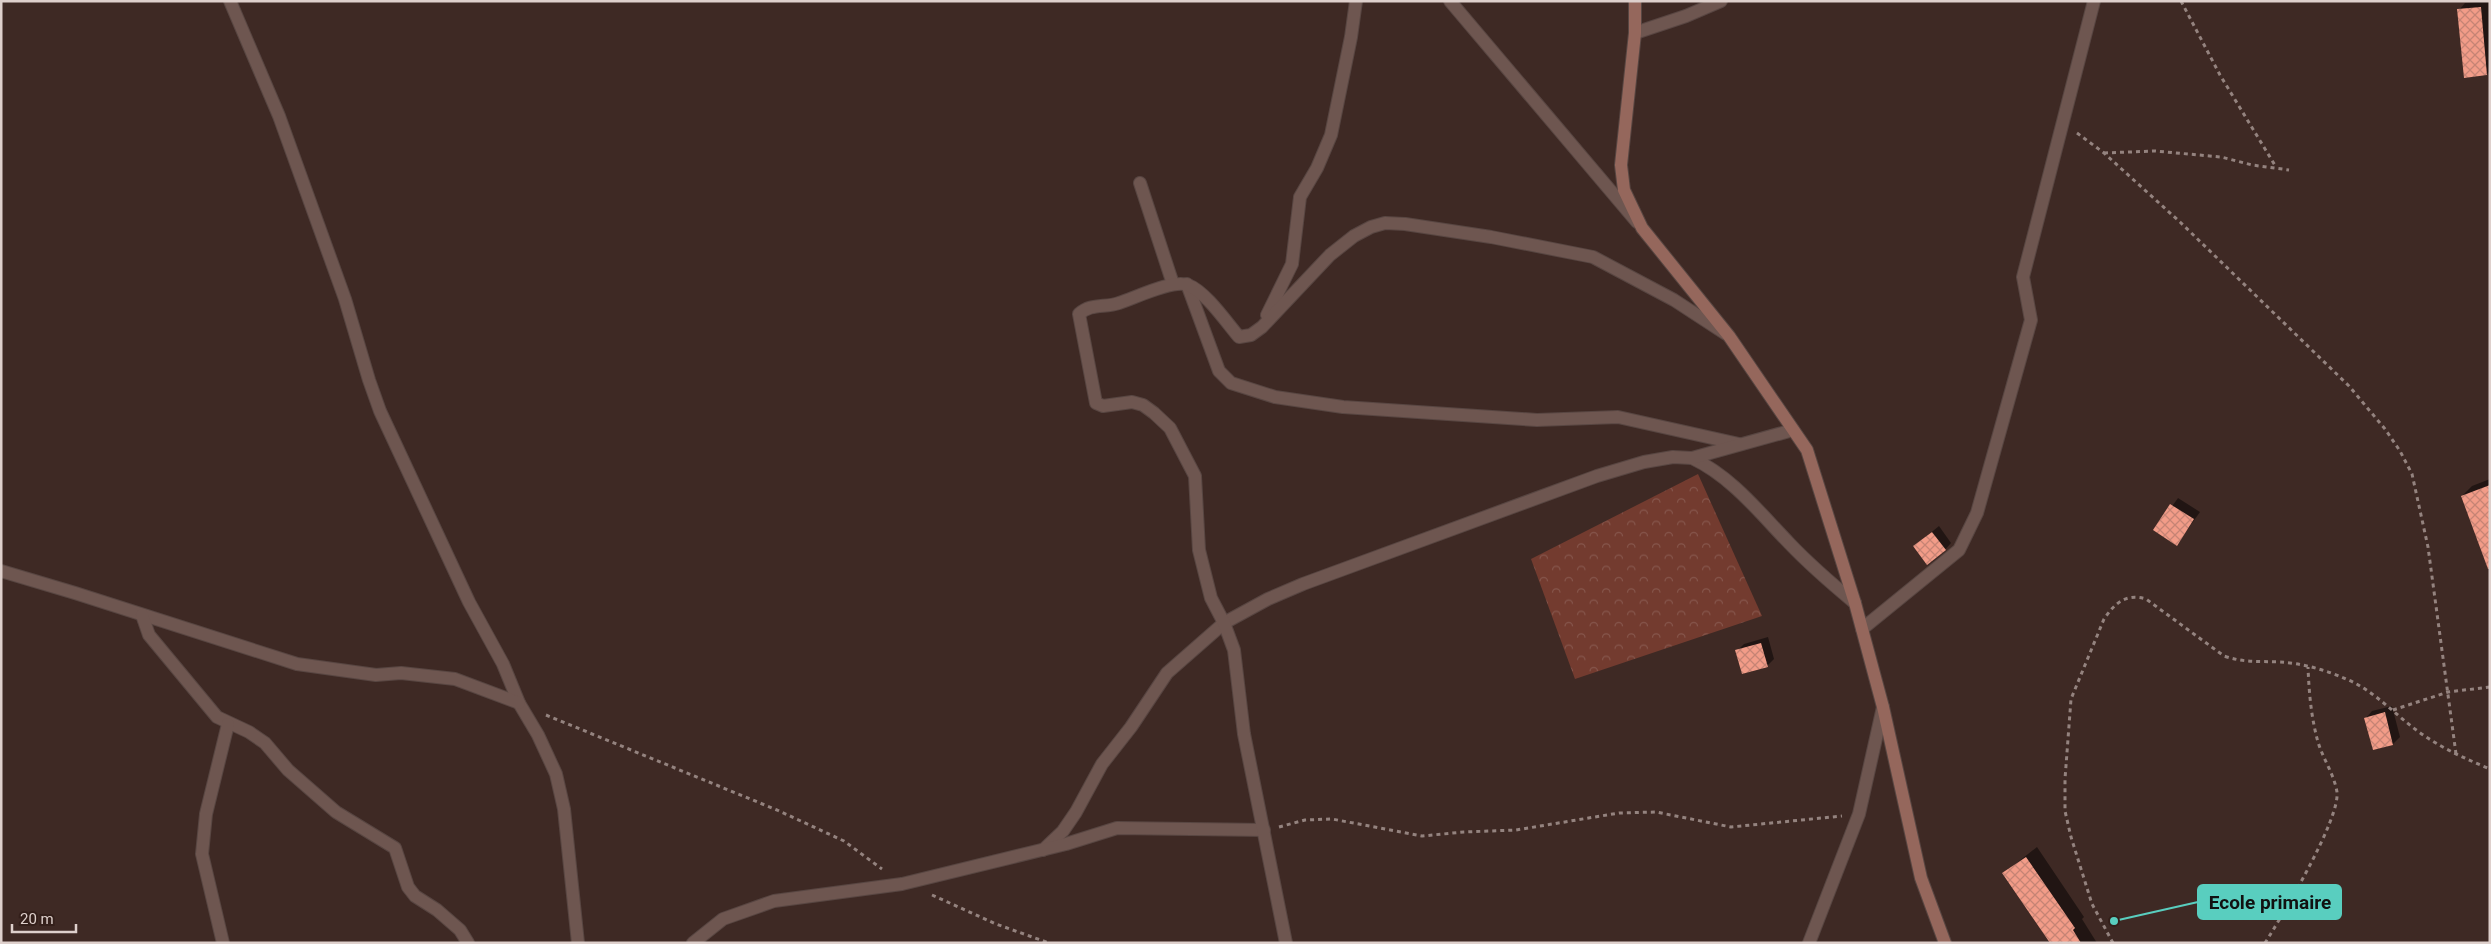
<svg xmlns="http://www.w3.org/2000/svg" width="2491" height="944" font-family="Roboto,sans-serif">
<style>
.forest{fill:url(#forest-crowns)}
.shadow{fill:#0007}
.building{fill:url(#building-cross-hatch)}
.lines{fill:none;stroke-linecap:round;stroke-linejoin:round}
.street-casing{stroke:#584642;stroke-width:14}
.secondary-casing{stroke:#584642;stroke-width:14}
.path{stroke:#94837f;stroke-width:3;stroke-dasharray:4 4;stroke-linecap:butt}
.street{stroke:#6e5650;stroke-width:12}
.secondary{stroke:#95675c;stroke-width:12}
.leader{fill:none;stroke:#59cebf;stroke-width:2}
.callout-dot{fill:#59cebf;stroke:#331f1a;stroke-width:2}
.callout{fill:#59cebf;stroke:#59cebf;stroke-width:2}
.callout-label{font-size:19px;text-anchor:middle;font-weight:bold;fill:#111}
</style>
<defs>
<pattern id="forest-crowns" width="20" height="18" patternUnits="userSpaceOnUse" patternTransform="scale(1.25)"><rect width="20" height="18" fill="#733b2f"/><path d="M2 6a3 3 0 1 1 6 0M12 15a3 3 0 1 1 6 0" fill="none" stroke="#86564c"/></pattern>
<pattern id="building-cross-hatch" width="8" height="8" patternUnits="userSpaceOnUse" patternTransform="scale(1.25)"><rect width="8" height="8" fill="#f29c88"/><path d="M0 0l8 8M0 8l8-8" fill="none" stroke="#c68475"/></pattern>
</defs>
<rect width="100%" height="100%" fill="#3e2924"/>
<path class="forest" d="M1698 474 1762 616 1575 679 1531 559Z"/>
<g class="shadow">
<path d="M2488 1 2490 71 2487 74 2459 10 2465 3Z"/>
<path d="M2490 479V570L2462 496 2472 486Z"/>
<path d="M2178 498 2200 512 2177 544 2155 530Z"/>
<path d="M1939 526 1951 543 1945 550 1922 540Z"/>
<path d="M1768 637 1774 659 1767 666 1737 651 1744 644Z"/>
<path d="M2392 706 2400 737 2393 744 2374 749 2366 718 2372 711Z"/>
<path d="M2037 847 2084 917 2082 919 2097 943H2055L2004 873Z"/>
</g>
<g class="building">
<path d="M2481 7 2487 75 2464 78 2457 9Z"/>
<path d="M2490 485V569H2488L2461 496Z"/>
<path d="M2170 504 2194 519 2177 546 2153 530Z"/>
<path d="M1932 532 1946 550 1927 565 1913 546Z"/>
<path d="M1761 643 1768 667 1742 674 1735 650Z"/>
<path d="M2385 712 2393 745 2373 750 2364 718Z"/>
<path d="M2026 857 2075 928 2073 930 2081 943H2050L2002 873Z"/>
</g>
<g class="lines">
<defs>
<g id="street">
<path d="M230 1 279 116 345 299 369 380 380 411 469 602 503 664 519 703 538 735 556 774 564 809 578 943"/>
<path d="M1450 1 1637 222"/>
<path d="M1635 33 1686 16 1721 1"/>
<path d="M1140 183 1173 284"/>
<path d="M1187 284 1219 371 1231 383 1275 397 1343 407 1537 420 1618 417 1739 444"/>
<path d="M1267 315 1292 264 1300 197 1317 168 1331 135 1351 37 1356 1"/>
<path d="M1692 458C1732 477 1759 512 1789 543 1810 565 1832 584 1855 603"/>
<path d="M1 571 75 593 297 664 376 675 401 673 455 679 519 703"/>
<path d="M142 615 149 635 217 717 249 732 265 743 288 770 336 812 395 848 408 887 415 896 437 910 460 930 468 943"/>
<path d="M1862 629 1959 550 1977 513 2031 320 2023 277 2094 1"/>
<path d="M1043 850 1063 831 1076 812 1102 764 1131 727 1167 673 1224 623 1268 599 1303 584 1597 476 1644 462 1673 457 1692 458 1793 430"/>
<path d="M223 943 202 854 206 814 228 724"/>
<path d="M693 943 723 919 774 901 902 884 1066 844 1117 828 1264 830"/>
<path d="M1286 943 1244 734 1234 650 1224 623 1211 598 1199 550 1195 476 1170 428 1154 413 1143 405 1132 402 1103 406 1096 403 1079 314C1091 303 1105 308 1119 303 1135 298 1173 279 1188 285 1205 291 1227 323 1239 337L1251 335 1262 327 1330 255 1354 236 1371 227 1385 223 1405 224 1491 237 1593 257 1674 300 1726 334"/>
<path d="M1809 943 1859 814 1883 707"/>
</g>
<path id="secondary" d="M1635 1V33L1621 165 1624 190 1642 228 1729 336 1807 450 1855 603 1883 707 1921 878 1945 943"/>
</defs>
<use href="#street" class="street-casing"/>
<use href="#secondary" class="secondary-casing"/>
<g class="path">
<path d="M2181 1 2220 75 2276 167"/>
<path d="M2077 133 2104 153 2180 222 2349 386 2385 429 2400 451 2412 474 2428 547 2456 754"/>
<path d="M2104 153 2155 151 2221 157 2252 165 2289 170"/>
<path d="M2393 710 2448 692 2490 687"/>
<path d="M546 715 777 810 844 841 882 869"/>
<path d="M1279 827 1305 820 1332 819 1422 836 1464 832 1516 830 1619 813 1656 812 1731 827 1842 816"/>
<path d="M932 895 996 924 1049 943"/>
<path d="M2113 943 2092 904 2071 837 2065 811V779L2071 699 2104 619C2115 603 2126 593 2146 599L2224 656C2244 663 2259 661 2280 662 2301 663 2326 670 2346 679 2375 691 2394 714 2419 732 2441 748 2466 759 2490 769"/>
<path d="M2265 943C2282 916 2340 820 2337 792 2334 774 2323 759 2318 742 2311 717 2309 692 2308 667"/>
</g>
<use href="#street" class="street"/>
<use href="#secondary" class="secondary"/>
</g>
<path class="leader" d="M2114 921L2198 902"/>
<circle class="callout-dot" cx="2114" cy="921" r="5"/>
<rect class="callout" x="2198" y="885" width="143" height="34" rx="5"/>
<g class="callout-label">
<text x="2270" y="909">Ecole primaire</text>
</g>
<rect width="2491" height="944" fill="none" stroke="#ded0cc" stroke-width="5"/>
<path d="M12 924v8h64v-8" fill="none" stroke="#ded0cc" stroke-width="2.5"/>
<text x="20" y="924" font-size="15" fill="#ded0cc" stroke="#331f1a" stroke-width="4" paint-order="stroke">20 m</text>
</svg>
